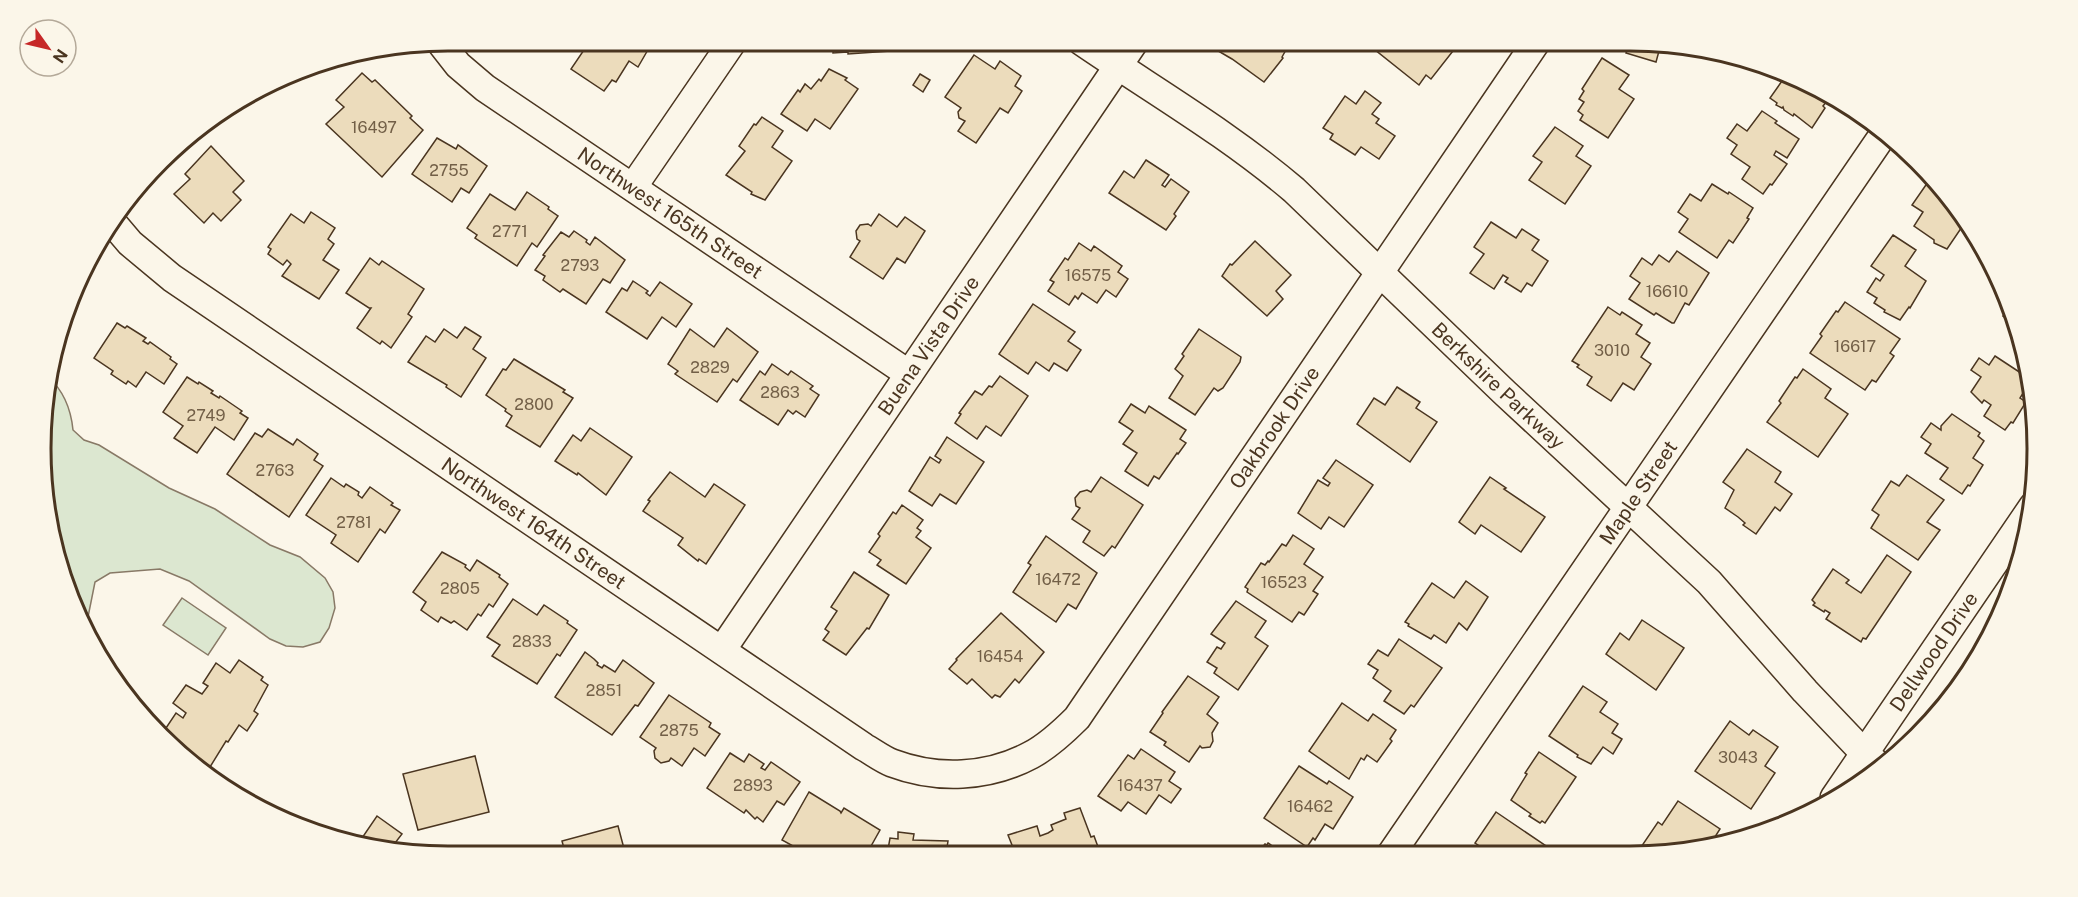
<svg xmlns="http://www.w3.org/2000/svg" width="2078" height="897" font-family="'Public Sans',sans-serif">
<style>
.green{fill:#dce7d0;stroke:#887966;stroke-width:1.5}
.building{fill:#ecdcbc;stroke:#4a3520;stroke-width:1.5}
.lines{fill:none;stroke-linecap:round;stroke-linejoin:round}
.minor-casing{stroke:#4a3520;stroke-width:30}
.minor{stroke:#fbf6e9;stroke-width:27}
.labels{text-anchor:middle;stroke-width:4.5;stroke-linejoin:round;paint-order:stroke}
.number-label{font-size:16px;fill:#725f47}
.street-label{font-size:20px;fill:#4a3520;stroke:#fbf6e9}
.rim{fill:none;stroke:#4a3520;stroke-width:3}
</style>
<rect width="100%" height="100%" fill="#fbf6e9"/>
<g class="green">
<path d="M48 377C63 390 71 410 73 430L84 440 99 445 169 488 215 509 270 545 300 557 325 578 333 592 335 608 329 628 320 642 303 647 286 646 270 639 189 581 160 569 110 573 95 582 86 627 48 528 41 448Z"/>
<path d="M182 598 226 628 208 655 163 625Z"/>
</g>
<g class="building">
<path d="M590 41H653L638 67 629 61 616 82 612 80 604 91 571 69Z"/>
<path d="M833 41H890V51L848 54V52L833 53Z"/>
<path d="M1211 41H1276L1287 48 1282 57 1283 58 1264 82 1232 59 1208 45Z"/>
<path d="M1380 41H1458L1460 42 1431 79 1426 75 1419 85 1374 49Z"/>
<path d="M1620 41H1630L1667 47 1665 52 1659 51 1656 62 1626 53 1629 44Z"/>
<path d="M974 55 995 69 1000 61 1021 76 1015 86 1022 91 1008 113 1000 108 976 143 958 131 965 121 959 118 958 112 961 108 945 97Z"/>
<path d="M1602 58 1629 75 1619 89 1634 99 1608 138 1580 120 1583 115 1578 111 1584 102 1579 99 1584 91 1582 89Z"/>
<path d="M829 69 847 78 845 80 858 89 830 129 815 119 807 131 781 114 798 90 800 92 805 84 811 89 819 79 821 81Z"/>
<path d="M1775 69 1832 95 1823 106 1825 108 1812 128 1794 114 1793 116 1784 110 1783 107 1782 108 1776 105 1777 103 1770 98 1782 81 1772 74Z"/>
<path d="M362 73 372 82 375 80 412 116 410 118 423 130 382 177 326 124 344 107 336 100Z"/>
<path d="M920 74 930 80 923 92 913 85Z"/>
<path d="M1365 91 1381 103 1372 114 1379 119 1376 123 1395 136 1379 159 1361 147 1355 155 1330 139 1333 134 1323 128 1345 96 1356 104Z"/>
<path d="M1762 111 1777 121 1775 123 1799 139 1787 158 1776 151 1774 155 1787 164 1772 185 1770 184 1763 194 1742 179 1750 167 1731 154 1737 145 1727 138 1737 124 1747 131Z"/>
<path d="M762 117 783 131 772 147 792 161 765 200 751 194 752 192 726 175 745 151 739 146 754 124 756 125Z"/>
<path d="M1555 127 1583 146 1576 156 1591 166 1565 204 1529 180 1542 162 1533 156Z"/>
<path d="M437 138 456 149 458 145 487 166 469 193 461 188 452 202 412 174Z"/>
<path d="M211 146 244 181 233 192 241 200 221 221 213 213 204 223 174 194 190 179 185 174Z"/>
<path d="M1146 160 1169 175 1162 185 1165 187 1171 179 1189 192 1174 214 1176 216 1166 230 1109 193 1124 171 1134 178Z"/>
<path d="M1933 178 1953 200 1966 221 1947 249 1934 243V240L1914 226 1923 212 1912 205 1928 182 1929 183Z"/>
<path d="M1712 184 1728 194 1729 192 1753 208 1747 218 1749 219 1733 243 1729 240 1717 258 1679 232 1688 219 1678 212 1690 194 1701 201Z"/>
<path d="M527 192 549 207 548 209 558 216 537 247 532 243 517 266 475 238 477 235 467 228 490 194 515 210Z"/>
<path d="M311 212 335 228 328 239 334 244 323 260 339 270 319 299 282 276 291 264 287 260 283 265 268 254 271 249 268 247 291 214 304 223Z"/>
<path d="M879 214 897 227 905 217 925 231 905 263 897 258 883 279 850 257 860 241 857 239 856 231 860 225 868 224 871 226Z"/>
<path d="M1491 222 1516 238 1522 229 1539 240 1532 250 1548 261 1532 286 1527 283 1521 292 1505 282 1508 278 1503 275 1494 289 1470 273 1484 254 1474 247Z"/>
<path d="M574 231 587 240 586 242 590 245 595 237 625 260 610 283 603 279 586 304 563 289 560 292 543 280 545 276 535 270 545 256 543 255 561 232 569 237Z"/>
<path d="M1893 235 1916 250 1905 266 1926 281 1910 308 1909 307 1900 320 1884 312 1885 310 1874 303 1877 298 1867 292 1876 278 1880 281 1884 275 1871 266Z"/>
<path d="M1255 241 1291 275 1276 291 1283 299 1267 316 1222 276 1230 264 1232 265Z"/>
<path d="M1079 243 1091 251 1094 246 1122 266 1118 272 1128 279 1116 297 1106 290 1097 303 1082 293 1078 299 1075 296 1069 305 1048 291 1054 282 1050 280 1065 258 1068 260Z"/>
<path d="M1677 251 1709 273 1689 305 1685 303 1674 323H1672L1656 313 1654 315 1629 299 1640 283 1630 276 1642 258 1652 265 1659 255 1669 262Z"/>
<path d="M370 258 379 265 382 261 424 289 408 314 412 317 391 348 382 341 380 344 357 328 371 308H369L346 293Z"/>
<path d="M633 281 648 291 646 293 650 296 660 282 692 304 676 327 662 317 647 339 606 312 622 288 627 291Z"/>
<path d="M1845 302 1900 339 1890 353 1894 356 1876 382 1872 380 1865 390 1810 353 1822 336 1820 334 1836 311 1838 312Z"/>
<path d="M1033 304 1075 332 1068 341 1081 350 1067 371 1054 363 1049 371 1036 362 1028 374 999 354Z"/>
<path d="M2010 306 2017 326 2003 316Z"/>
<path d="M1608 307 1620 315 1622 312 1642 325 1636 334 1650 343 1641 357 1651 364 1634 390 1623 383 1611 401 1587 385 1592 377 1577 367 1579 365 1572 361Z"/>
<path d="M117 323 125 328 127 326 146 338 143 341 148 344 150 342 171 357 170 359 177 364 164 384 146 372 136 387 128 381 126 384 111 374 113 371 94 358Z"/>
<path d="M465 327 481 337 473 349 486 358 461 397 446 387 447 385 408 362 426 336 435 342 444 329 457 338Z"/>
<path d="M727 328 758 352 737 382 733 379 717 402 675 374 678 371 668 364 690 329 714 347Z"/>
<path d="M1199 329 1241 357 1240 362 1223 388 1218 391 1214 388 1195 415 1169 398 1183 376 1175 369 1184 356 1182 354Z"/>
<path d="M1995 356 2030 379V382L2020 398 2026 402 2013 423 2011 422 2005 430 1984 416 1991 405 1984 400 1982 403 1971 392 1981 377 1971 370 1979 358 1989 365Z"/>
<path d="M514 359 565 390 563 392 573 398 540 447 506 426 512 416 505 411 506 409 486 395 503 369 506 370Z"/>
<path d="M772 364 788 375 791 371 813 386 810 389 819 395 805 417 796 411 793 414 788 410 778 425 740 400 760 371 765 375Z"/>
<path d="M1803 369 1831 389 1825 398 1848 414 1818 457 1767 422 1781 403 1779 401 1795 377 1797 378Z"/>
<path d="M1000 376 1028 396 1001 436 986 426 977 439 955 423 961 414 959 413 975 391 982 395 989 386 992 387Z"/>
<path d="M187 377 198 384 199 382 213 391 211 393 219 398 220 396 242 411 240 413 248 418 234 440 215 427 197 453 174 438 183 426 163 412Z"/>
<path d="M1397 387 1420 402 1416 408 1437 422 1410 462 1357 424 1374 398 1385 405Z"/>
<path d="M1131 404 1145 413 1149 406 1186 430 1180 439 1186 443 1178 454 1177 453 1159 479 1154 476 1148 486 1125 471 1137 453 1123 444 1133 431 1119 422Z"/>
<path d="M1952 414 1980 433 1978 436 1984 441 1973 458 1983 465 1970 486 1968 485 1962 494 1940 479 1948 468 1925 453 1931 444 1921 437 1931 423 1941 430V426Z"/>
<path d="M590 428 632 457 606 495 578 473 577 475 555 461 573 435 581 441Z"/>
<path d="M268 429 293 445 297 439 318 454 314 460 323 466 289 517 227 474 255 433 262 437Z"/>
<path d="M947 437 984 462 956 504 940 494 932 506 909 491 930 457 939 463 941 460 935 456Z"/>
<path d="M1747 449 1781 472 1775 482 1792 494 1780 511 1775 507 1756 534 1743 525 1745 523 1738 517 1725 508 1734 490 1723 482Z"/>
<path d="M1336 460 1373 485 1344 527 1329 517 1321 529 1298 513 1318 480 1328 486 1330 483 1323 478Z"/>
<path d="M670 472 705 497 714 484 745 505 706 564 699 559 698 561 678 545 683 538 643 511 650 501 648 500Z"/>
<path d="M1907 475 1944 500 1927 522 1940 530 1918 560 1871 528 1879 515 1872 510 1891 481 1899 486Z"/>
<path d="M1101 477 1143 505 1115 548 1112 546 1104 556 1083 542 1090 531 1072 519 1080 508 1076 506 1075 498 1080 492 1087 490 1091 492Z"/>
<path d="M1490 477 1506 488 1504 489 1545 517 1521 552 1481 525 1475 534 1459 522Z"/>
<path d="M331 478 344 487 346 484 359 492 358 495 362 498 370 487 393 503 391 505 400 510 385 533 380 529 358 562 331 543 336 535 306 515Z"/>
<path d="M902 505 923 520 917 528 921 531 916 537 931 548 906 584 877 565 881 560 869 552 880 536 878 534 893 512 896 514Z"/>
<path d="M1293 535 1314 549 1304 564 1323 577 1313 591 1318 594 1304 615 1299 612 1292 622 1247 592 1248 589 1245 587 1261 563 1265 565 1268 561 1269 562 1282 544 1286 546Z"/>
<path d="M1046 536 1097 573 1076 609 1068 604 1056 622 1013 592 1031 565 1028 563Z"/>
<path d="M442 552 466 565 465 567 470 571 477 560 500 575 499 577 508 584 493 607 489 604 481 616 478 614 467 630 454 621 451 623 441 617 438 622 421 610 426 602 413 592Z"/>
<path d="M1887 555 1911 572 1866 639 1863 638 1861 642 1826 619 1830 613 1825 610 1824 612 1813 605 1815 603 1812 600 1833 569 1849 580 1846 583 1861 593Z"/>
<path d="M854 572 889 595 869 629 867 628 846 655 823 640 829 632 825 629 837 611 831 607Z"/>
<path d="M1466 581 1488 597 1467 630 1459 623 1446 643 1434 635 1431 639 1408 626 1409 624 1405 622 1432 583 1454 598Z"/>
<path d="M513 599 537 615 544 605 568 621 567 623 577 630 560 656 557 654 537 684 492 656 500 645 487 637Z"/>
<path d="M1236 601 1266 621 1255 637 1268 646 1238 690 1214 673 1217 668 1207 662 1217 647 1221 649 1225 643 1211 634Z"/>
<path d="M1001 613 1044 652 1019 683 1015 679 1000 697 995 695 992 698 972 679 967 684 949 669 957 660 956 659Z"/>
<path d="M1642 620 1684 648 1656 690 1606 654 1620 633 1629 640Z"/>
<path d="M1399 639 1442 668 1414 707 1411 705 1404 714 1384 701 1391 691 1373 678 1378 670 1368 664 1378 650 1388 656Z"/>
<path d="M585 652 594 659 598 663 597 665 602 668 604 665 615 672 623 660 654 683 638 706 635 705 612 735 555 697Z"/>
<path d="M239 660 263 677 261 680 268 685 254 711 258 714 247 731 239 725 228 742 226 741 210 767 208 765 204 771 179 755 162 734 176 713 183 718 186 713 173 703 186 685 202 694 208 686 203 683 216 663 230 673Z"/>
<path d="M1188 676 1219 697 1207 714 1218 723 1212 733 1213 741 1210 747 1202 748 1200 746 1189 762 1164 745 1166 742 1150 732 1163 713 1162 712Z"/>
<path d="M1583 686 1607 702 1600 712 1618 724 1612 733 1622 739 1613 754 1603 747 1591 764 1577 757 1578 755 1549 736Z"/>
<path d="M669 695 711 723 709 727 720 734 705 756 694 748 682 766 671 758 669 761 661 763 655 758 654 751 656 748 640 737Z"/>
<path d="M1342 703 1368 721 1373 714 1396 730 1390 739 1392 741 1377 762 1367 755 1364 760 1361 758 1349 779 1309 751Z"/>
<path d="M1730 721 1749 735 1753 730 1778 747 1765 766 1775 773 1751 809 1695 771Z"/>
<path d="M1141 749 1175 772 1169 781 1181 789 1171 803 1159 795 1146 814 1128 802 1121 811 1098 796 1128 755 1134 759Z"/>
<path d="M1539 752 1576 777 1545 823 1542 821 1540 823 1529 816 1531 814 1511 800 1527 774 1525 773Z"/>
<path d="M730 753 744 762 749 754 764 764 761 768 765 770 771 762 800 782 784 805 777 801 763 822 757 817 755 819 746 810 744 813 707 788Z"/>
<path d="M475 756 489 812 418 830 403 774Z"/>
<path d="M1299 766 1327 784 1329 781 1353 797 1333 829 1325 824 1315 840 1313 838 1307 847 1264 818Z"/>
<path d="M809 792 840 811 841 813 844 808 880 830 866 855H817L804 848 802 851 782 840Z"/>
<path d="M1678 801 1720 829 1713 840 1715 841 1713 845 1683 853H1643L1639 850 1658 822 1662 825Z"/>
<path d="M1080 808 1091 837 1094 836 1101 855H1016L1008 835 1037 826 1040 836 1048 833 1053 830 1051 825 1066 819 1064 813Z"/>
<path d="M1496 812 1552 850 1550 853 1478 854 1481 849 1487 851 1475 843Z"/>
<path d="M377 816 402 834 392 847 345 839 349 834 360 841Z"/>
<path d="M618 826 626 856H566L562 841Z"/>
<path d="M898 832 914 834 913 840 948 841 946 854 951 855H887L890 838 898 839Z"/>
<path d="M1268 843 1285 854H1257L1265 844 1267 845Z"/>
</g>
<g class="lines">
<defs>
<g id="minor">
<path id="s1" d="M1081 41C1154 91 1227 133 1294 190L1505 393 1709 582 1805 691 1864 753 1882 768"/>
<path id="s2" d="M440 42 458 65 485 88 909 374"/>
<path d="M633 187 733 41"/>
<path id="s3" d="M113 223 130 243 172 278 864 747C873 752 882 759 892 763 937 780 988 778 1031 755 1048 746 1063 732 1077 718L1537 41"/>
<path id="s4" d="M722 650 1135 41"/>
<path id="s5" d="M1834 798 2033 506"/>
<path id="s6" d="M1391 854 1885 132"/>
</g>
</defs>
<use href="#minor" class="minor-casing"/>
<use href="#minor" class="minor"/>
</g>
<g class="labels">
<g class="number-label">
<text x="374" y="133">16497</text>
<text x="449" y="176">2755</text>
<text x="510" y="237">2771</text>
<text x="580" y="271">2793</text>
<text x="1088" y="281">16575</text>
<text x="1667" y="297">16610</text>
<text x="1855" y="352">16617</text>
<text x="1612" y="356">3010</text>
<text x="710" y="373">2829</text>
<text x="780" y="398">2863</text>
<text x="534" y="410">2800</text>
<text x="206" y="421">2749</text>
<text x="275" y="476">2763</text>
<text x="354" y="528">2781</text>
<text x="1058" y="585">16472</text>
<text x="1284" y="588">16523</text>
<text x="460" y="594">2805</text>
<text x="532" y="647">2833</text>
<text x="1000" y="662">16454</text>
<text x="604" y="696">2851</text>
<text x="679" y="736">2875</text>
<text x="1738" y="763">3043</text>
<text x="753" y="791">2893</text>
<text x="1140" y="791">16437</text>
<text x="1310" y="812">16462</text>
</g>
<g class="street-label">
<text dy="7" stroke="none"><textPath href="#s2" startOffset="288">Northwest 165th Street</textPath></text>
<text dy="7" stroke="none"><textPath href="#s4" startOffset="368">Buena Vista Drive</textPath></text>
<text dy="7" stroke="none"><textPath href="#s1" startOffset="543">Berkshire Parkway</textPath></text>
<text dy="7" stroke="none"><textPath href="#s3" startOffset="1503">Oakbrook Drive</textPath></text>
<text dy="7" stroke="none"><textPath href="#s6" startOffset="438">Maple Street</textPath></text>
<text dy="7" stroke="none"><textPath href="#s3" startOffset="518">Northwest 164th Street</textPath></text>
<text dy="7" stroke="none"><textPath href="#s5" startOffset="177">Dellwood Drive</textPath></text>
</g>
</g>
<path d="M0 0H2078V897H0ZM448 51H1630A397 397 0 0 1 2027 448V449A397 397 0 0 1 1630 846H448A397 397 0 0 1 51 449V448A397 397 0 0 1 448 51Z" fill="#fbf6e9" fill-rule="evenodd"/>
<path class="rim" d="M448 51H1630A397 397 0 0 1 2027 448V449A397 397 0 0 1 1630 846H448A397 397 0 0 1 51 449V448A397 397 0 0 1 448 51Z"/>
<g transform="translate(48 48) rotate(124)"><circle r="28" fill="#fbf6e9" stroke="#b4a999" stroke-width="1.5"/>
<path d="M0-4.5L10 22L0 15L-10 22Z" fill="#c62828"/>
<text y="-9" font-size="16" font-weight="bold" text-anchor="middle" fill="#4a3520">N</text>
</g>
</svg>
